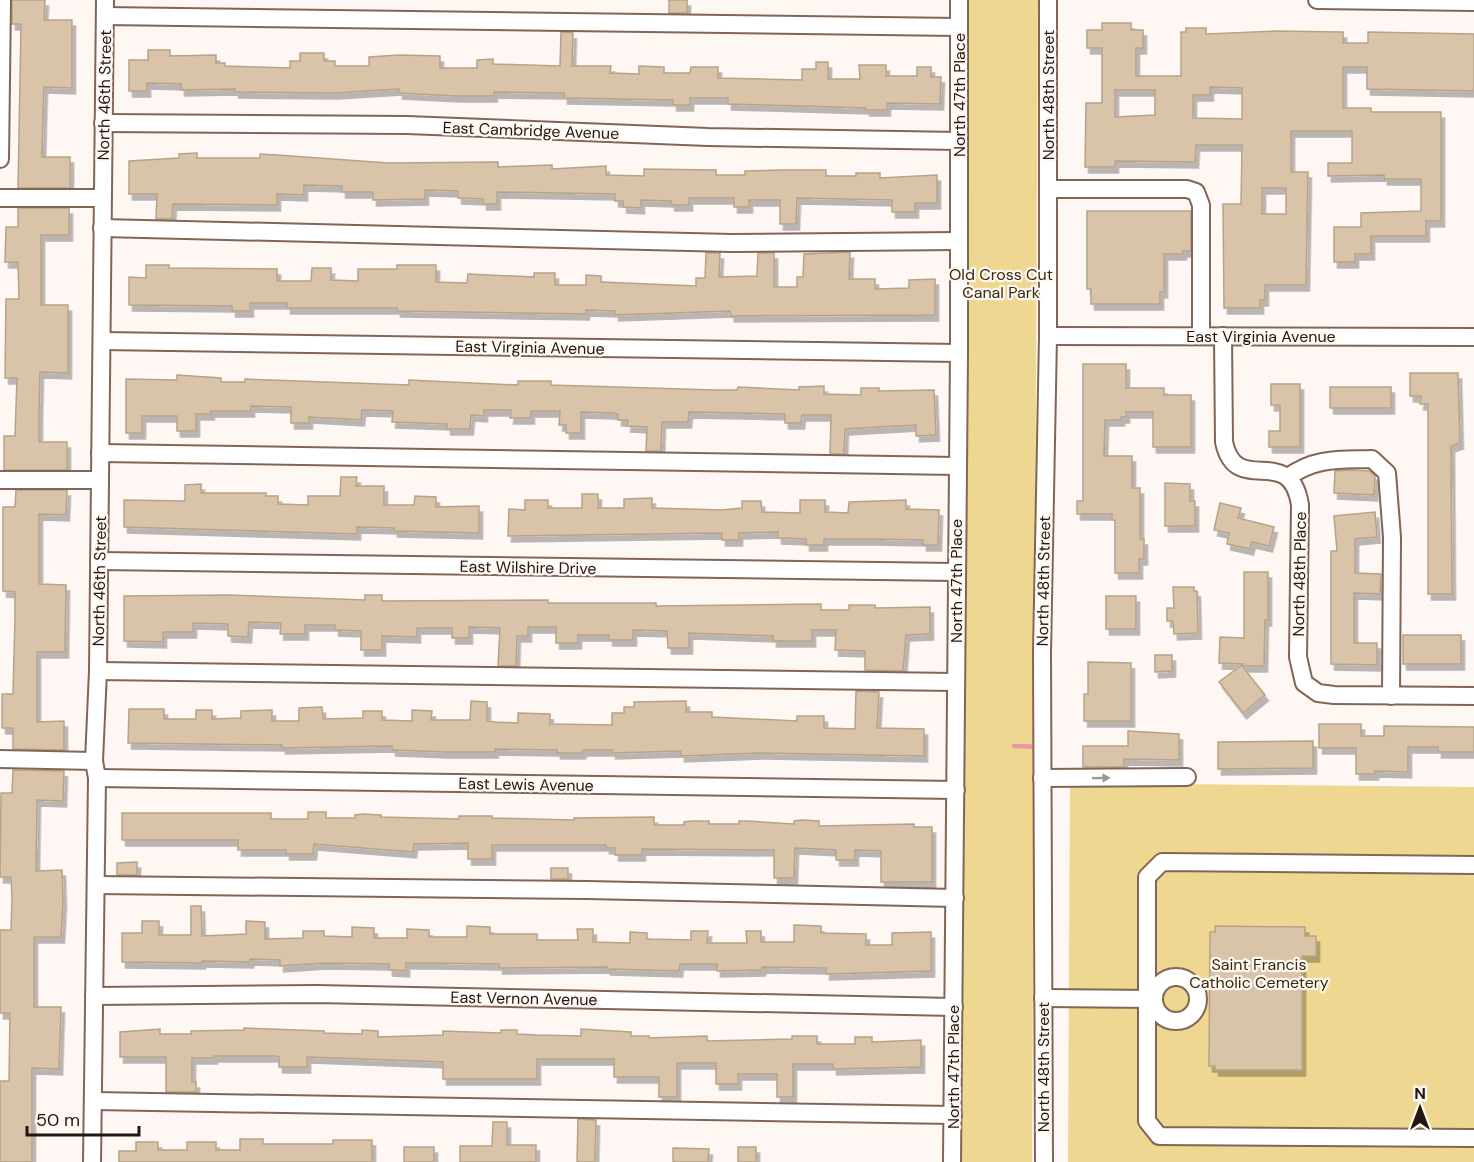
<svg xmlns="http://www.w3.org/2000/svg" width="1474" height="1162" font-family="'DM Sans',sans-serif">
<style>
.green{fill:#eed790}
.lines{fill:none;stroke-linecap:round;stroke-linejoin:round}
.stream{stroke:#ec97a4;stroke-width:4.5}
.building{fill:#dac4a9;stroke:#b7a288;stroke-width:1.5;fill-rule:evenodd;filter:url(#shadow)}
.minor-casing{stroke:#826555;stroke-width:20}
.minor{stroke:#fff;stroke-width:16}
.oneway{fill:#9c9793}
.labels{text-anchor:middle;stroke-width:4.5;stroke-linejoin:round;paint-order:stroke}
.street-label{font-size:16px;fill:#221710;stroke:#fef7f3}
.park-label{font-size:16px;fill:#352b07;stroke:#fef7f3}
</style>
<defs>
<filter id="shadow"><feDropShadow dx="3.5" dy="6" stdDeviation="0" flood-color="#0004"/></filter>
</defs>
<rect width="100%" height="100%" fill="#fef7f3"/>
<g class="green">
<path d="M966 0H1038L1032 1162H959Z"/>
<path d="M1070 783 1474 787V1162H1068Z"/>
</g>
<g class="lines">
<path class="stream" d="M1014 746 1040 747"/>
</g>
<g class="building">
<path d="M12 0H45L44 20H72V88L44 87 43 117 42 157H70V188H18L21 24H12Z"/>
<rect x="669" y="0" width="18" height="13"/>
<path d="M1102 23H1131V30H1143V48H1136V76H1181V32H1186V28H1206V34L1275 31 1343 32V43H1368V32L1474 34V91L1367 89V67H1343V108H1371V112H1441V221H1426V236H1371V254H1355V262H1334V227H1361V213L1421 211V179H1384V175L1328 176V163H1352V131H1291V172H1308L1306 285H1265V300H1260V308H1224L1223 204H1241L1242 145H1196L1195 162 1115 161V167H1085L1086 103H1102V48H1087V30H1102ZM1210 87 1242 88V119L1193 118V95H1210ZM1115 90H1155V115L1115 117ZM1262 188H1286V214H1262Z"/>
<path d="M561 32 573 33 572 66H611L610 73 639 74V66L664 67V73H690L691 67H718V78L802 80V69H816V62H828V79H860L859 65H886V76H917V67H931V77H941L940 104 887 103V110H866V108L728 104V98H690V105H673V100L564 98V93L494 92V96H455L399 93V89L335 93 235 92V89L181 90V84L147 83V91H129V60H148V50H170V56L216 55V63H225V66L290 68V61H300V53H324V61H335V66H369V57L399 55 440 56V68H477V60L493 59V64L560 66Z"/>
<path d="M197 153V158H260V154L277 155 388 163 498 162V167L552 165V169L606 166V175L644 176V169L716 170V175H745V171L781 170H826V176H856V173H880V178L937 175V203H915V212H892V200L797 198 796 224H780V200H749V207H734V198H689V205H671V201L641 200V208L623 207V201H615V194L497 192V204H483V199L458 198V191L425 190V199L373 200V192H342V186L304 185V195L277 194V205L173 204 172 219H156L157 194H129V161L179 158V154Z"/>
<path d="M18 208H69V235H41V305H68V373L40 372 39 416V442H67V470H4V436H15L17 378H5L6 299H19L18 262H5L6 227H18Z"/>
<path d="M1087 211H1191V251H1183V254H1164V292H1160V304H1091V289H1087Z"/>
<path d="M850 252 849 279H875V289L909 288V280L935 279V315L731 316 730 311 615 315V311L586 310V314L397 311V308H287V303H250V311H232V306L129 305V277L146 278V265H169V268L277 269V281H311L312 268H331V280L358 281V269H397V265H436V282L467 283 468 274 534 277V273H555V285H586V275L601 276V282L696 286V278H705L706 253H720L719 277 757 276 758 253H774V287H797V277H803L804 254Z"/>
<path d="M1083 364H1126V388H1164V395H1191V447H1153V412H1126V417H1121V420H1105L1104 456H1132V488H1140V539H1144V559H1139V573H1115V520H1112V514H1077V501H1083Z"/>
<path d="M1410 373H1458L1460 443 1451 446 1452 594H1428V404H1420L1421 396H1410Z"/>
<path d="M177 375 221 378V382H245V379L409 385V380L518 385V381H551V385L715 390H737L738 387 799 390V387L824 386V394L861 395V388H879V391L934 390 936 435 916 436V425L845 429 844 454H830L831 415H802L801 423H785V414L689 412 688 422H662L661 451H646L647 427 627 426 628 420H618V414L610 413 581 412V433H566V425H559L560 411H531V418H510L511 410H484V416L471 415 470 429H447V424L392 422 393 411 362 410 361 420 309 417V423H291V407L251 406V411H211V414H196V431H177V416H142V433H126V379L177 380Z"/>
<path d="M1271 384H1300V447H1269V431H1280V405H1271Z"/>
<rect x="1330" y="387" width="61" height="21"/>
<path d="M1351 470 1369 471 1375 476 1374 495 1334 493 1335 471Z"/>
<path d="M341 477H357L356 486H384V505H414L415 496 436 497V507L479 506V533L394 531V528L357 527V534L124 527V500L185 501V485L201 484V493H266V496H278V504L308 505V496H340Z"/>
<path d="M1165 483 1190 484V501H1195V526H1165Z"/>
<path d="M16 490H67L66 515 39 514V584L66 585 65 652H37V722L64 721V750L13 749V728H2V694H13L15 616V592L3 591V507H15Z"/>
<path d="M582 494H598V508H624V499L652 498V508L722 510 742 508V501H761L762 512 800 513V500H825V512L848 513 849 502 906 500V509L939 510 938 545H923V540L871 539H824V545H806V539L778 538V532L739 533V540H722V533L508 536 509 509 525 510V500H548V508H582Z"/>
<path d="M1220 503 1241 508 1238 518 1274 527 1269 546 1252 542 1250 549 1227 544 1229 533 1214 530Z"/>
<path d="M1375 512 1377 537 1355 539V573L1381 574 1380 594 1354 593V643H1377V665L1331 664V551H1337L1334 516Z"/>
<path d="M1244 572H1268V620H1265L1264 666H1242L1265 695 1243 713 1219 682 1243 664 1219 663 1220 637 1244 638Z"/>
<path d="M1173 587H1194V591H1197L1198 633 1174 634 1173 621H1167V608H1174Z"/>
<path d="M229 595 365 600V595H382V601L548 600V603H656V606L821 604V610H849V605H875V608L930 607V634L906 635 903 671 865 670V651L835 650 836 630H812V641H773V636L689 633V648H668L667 631 633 630V640H609V635H578V643H556V627H528V636H517L516 666H498L500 628 469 627V638H452V628H417V637L382 636V650H361V631L335 630V625H305V634H280L281 623 249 622 248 637 228 636V624L193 623V632H163V642L124 641V596Z"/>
<rect x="1106" y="596" width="30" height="33"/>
<rect x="1403" y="635" width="58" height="29"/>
<path d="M1155 655H1172V671L1155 672Z"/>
<path d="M1088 662 1131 663V721H1084V694H1088Z"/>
<path d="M856 691 879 692 877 728 924 729V756L760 753 681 756V751L612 753V750H583L582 753H557V750L495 749V752H446L392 750V746L282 748V745L128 743 129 709H164V719H196V710H212V719L241 718V711L272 710V721H299V708L322 707 323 719 363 718V711H382V720L412 721V710L432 711 431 720H470L471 701 487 702V721L495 722 518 723V713L550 714V724L612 725V713H624V707H634V702L686 701V712H712V717L797 721V716H824V728L855 729Z"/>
<path d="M1319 724H1361V736H1384V726L1474 727V752H1438V747H1408V772L1375 771V774H1356V748H1319Z"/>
<path d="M1128 731 1179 734V760L1124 759V767H1083V746H1128Z"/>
<path d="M1313 741V768L1218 769V742Z"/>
<path d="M13 770 64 771 63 801 37 800 36 871 62 870 63 901 61 937H34V1007H61L59 1069 32 1068V1162H0V1081H9L10 1013H0V930H11L12 897 11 877H0L1 793H12Z"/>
<path d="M308 812H326V818H355V815L363 814 381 815V817L459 819V816H492V818L574 820V818L654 817V825H684V822L692 821H709V824H739V821H747L794 824V821L802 820 819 821V826L914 824V827H932V882H881V851L855 850V860H836V850L795 848 794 878H774V850L642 849V855H615V848H606V845H492V859H468V843L414 844 413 852 314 844 313 854H286V850H238V840H122V813H271V819H308Z"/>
<path d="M137 862V875H117V863Z"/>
<rect x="551" y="868" width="17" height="11"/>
<path d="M191 906H201L202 936 246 934V921L265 922V939L303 938V931H324V936L352 937V927L374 928V938H407V929L429 930V937H467V926L490 927V934H537V940H578L577 929H593V942L630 943V932L647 933V939L691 940V931H708L707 943H747L746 931H761V942H794V925L821 926V933L866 934V945H892V933L931 932V971L826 974V968L762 967V970L717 971V964H680L679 971 607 969V967L499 968V964L429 963H406V971L389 970V964L324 963 280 966V960L250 959V962L202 961V963L122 962V933H142V921H159V935H191Z"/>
<path d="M1215 926 1305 927V936H1316V956H1302V1070H1215V1066H1209L1210 932H1215Z"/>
<path d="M244 1028 324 1031V1033L362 1034V1030L378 1031V1037L443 1035V1031L501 1033V1030H517V1034L537 1035 581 1036V1029L631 1032V1036H649V1038L707 1036V1041L792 1039V1036H817V1044H855V1037H872V1042L921 1040V1067L833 1069V1064H793V1097H777V1074H738V1084H716V1063H677V1097H659V1077H614V1059H537V1079H443V1062L307 1057V1067H279V1057L276 1056H214V1058H192V1082H196V1092H166V1057H120V1032L160 1029V1034H191V1031L244 1030Z"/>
<path d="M578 1119 596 1120 595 1162H577Z"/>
<path d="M493 1122H507V1145H536V1162H460V1146H492Z"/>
<path d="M240 1139H263V1144H333V1140H372V1162H119V1151H136V1142H158V1150H187V1142H216V1150H240Z"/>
<rect x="404" y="1147" width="30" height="15"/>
<rect x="738" y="1147" width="18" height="15"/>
<path d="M673 1148 709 1149 708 1162H673Z"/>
</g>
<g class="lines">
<defs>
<g id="minor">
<path d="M1317 0 1473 2"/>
<path d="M105 16 959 27"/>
<path d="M103 123 407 125 708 137 959 141"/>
<path d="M0 159 2 0"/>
<path d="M1048 189H1187L1196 192 1201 205V336"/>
<path d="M0 198H102"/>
<path d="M102 228 732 243 958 241"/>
<path d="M1048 336 1474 337"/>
<path d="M1223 336 1224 442C1236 499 1290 441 1300 505L1298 657 1304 683 1318 693 1334 695 1474 696"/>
<path d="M102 341 959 353"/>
<path d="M100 453 957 466"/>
<path d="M1288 477C1316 457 1340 460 1372 459L1387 473 1392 537 1391 696"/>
<path d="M0 480H100"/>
<path d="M99 561 956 572"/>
<path d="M98 671 956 682"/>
<path d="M0 759 94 761"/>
<path d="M97 778 956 790"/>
<path d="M1042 778 1187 777"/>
<path d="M1474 865 1162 862 1147 877V1121L1159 1136 1474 1138"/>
<path d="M96 885 587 890 955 898"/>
<circle cx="1176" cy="999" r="22"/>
<path d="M94 996 316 994 954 1007"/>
<path d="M1043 998 1154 999"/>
<path d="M94 1101 953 1115"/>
<path d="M92 1162 97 778 94 761 98 671 105 0"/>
<path d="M952 1162 959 353V0"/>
<path d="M1044 1162 1042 653 1048 336V0"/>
</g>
</defs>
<use href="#minor" class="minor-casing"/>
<use href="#minor" class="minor"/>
</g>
<defs><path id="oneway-solid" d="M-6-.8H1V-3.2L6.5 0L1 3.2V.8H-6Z" transform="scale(1.5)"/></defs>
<use class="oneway" href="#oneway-solid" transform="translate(1101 778) rotate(-1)"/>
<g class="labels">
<g class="street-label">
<text transform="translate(104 95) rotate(-89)" y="6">North 46th Street</text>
<text transform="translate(959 95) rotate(-90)" y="6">North 47th Place</text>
<text transform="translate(1048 95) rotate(-90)" y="6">North 48th Street</text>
<text transform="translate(531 130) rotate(2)" y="6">East Cambridge Avenue</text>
<text x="1261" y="342">East Virginia Avenue</text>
<text transform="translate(530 347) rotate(1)" y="6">East Virginia Avenue</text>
<text transform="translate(528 567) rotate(1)" y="6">East Wilshire Drive</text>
<text transform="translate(1299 574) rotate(-89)" y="6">North 48th Place</text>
<text transform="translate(99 581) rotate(-89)" y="6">North 46th Street</text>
<text transform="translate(956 581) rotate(-90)" y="6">North 47th Place</text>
<text transform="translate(1043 581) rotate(-89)" y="6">North 48th Street</text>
<text transform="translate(526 784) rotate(1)" y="6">East Lewis Avenue</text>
<text transform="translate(524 998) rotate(1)" y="6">East Vernon Avenue</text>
<text transform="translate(953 1067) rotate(-90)" y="6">North 47th Place</text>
<text transform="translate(1043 1067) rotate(-90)" y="6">North 48th Street</text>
</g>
<g class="park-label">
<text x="1001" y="280">Old Cross Cut<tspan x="1001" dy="18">Canal Park</tspan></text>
<text x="1259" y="970">Saint Francis<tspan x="1259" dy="18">Catholic Cemetery</tspan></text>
</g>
</g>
<g transform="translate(1420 1108)" stroke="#fef7f3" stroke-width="4.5" paint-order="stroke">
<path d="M0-4.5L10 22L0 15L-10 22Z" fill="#221710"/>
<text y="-9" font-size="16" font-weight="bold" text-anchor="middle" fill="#221710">N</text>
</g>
<path d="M27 1126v9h112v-9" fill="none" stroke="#221710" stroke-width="3"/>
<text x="36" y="1126" font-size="18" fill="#221710" stroke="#fef7f3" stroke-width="4.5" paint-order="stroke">50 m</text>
</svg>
